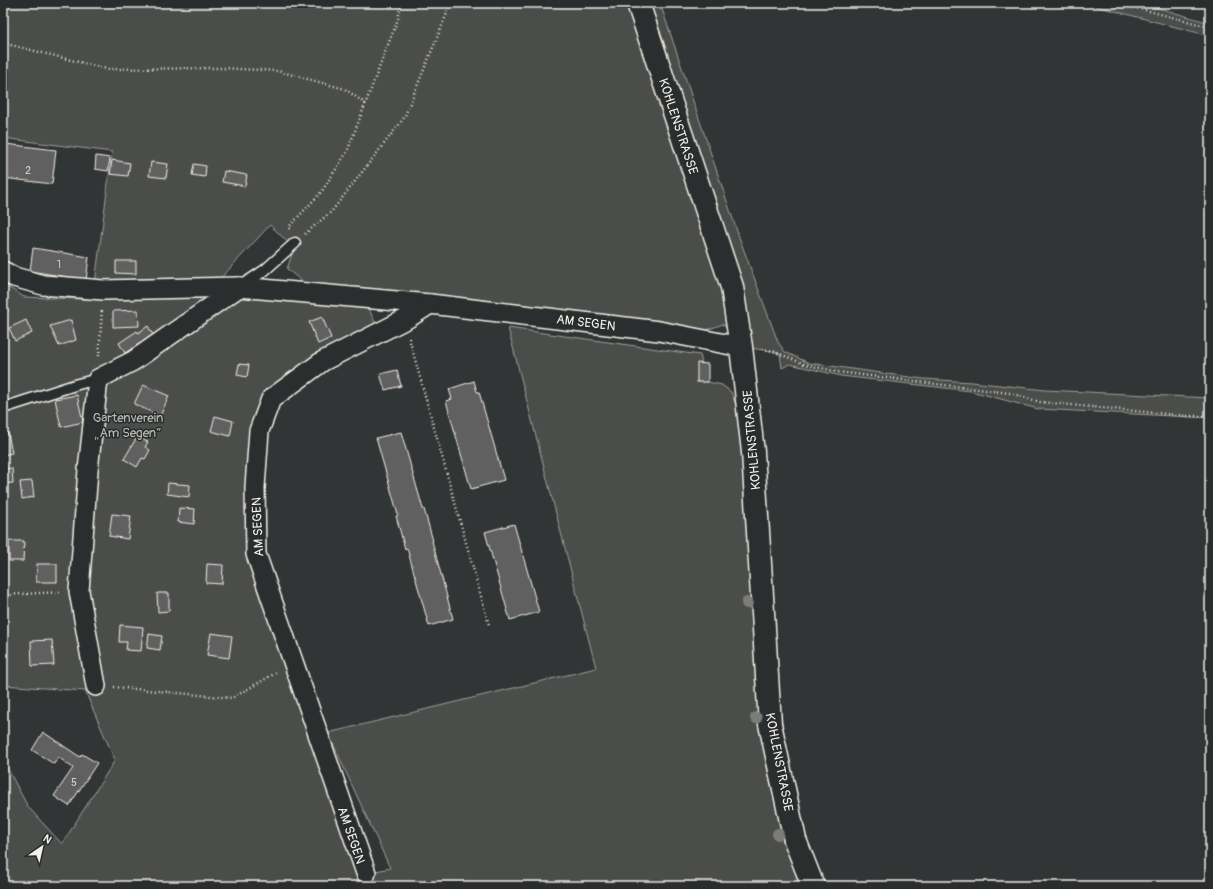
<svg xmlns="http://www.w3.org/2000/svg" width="1213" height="889" font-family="Pangolin,sans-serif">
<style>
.green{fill:#4b4d4c;stroke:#a09f9a}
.building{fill:#5f605f;stroke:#f4f1e8}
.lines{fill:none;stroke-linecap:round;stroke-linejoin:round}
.service-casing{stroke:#f4f1e8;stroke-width:13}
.minor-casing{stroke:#f4f1e8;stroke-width:22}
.tertiary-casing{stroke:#f4f1e8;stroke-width:25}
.path{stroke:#f4f1e8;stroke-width:2.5;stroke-dasharray:1 3;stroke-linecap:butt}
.service{stroke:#2a2d2e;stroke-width:10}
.minor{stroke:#2a2d2e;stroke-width:19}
.tertiary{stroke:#2a2d2e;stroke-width:22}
.tree{fill:#7c7d79}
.labels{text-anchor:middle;stroke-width:3;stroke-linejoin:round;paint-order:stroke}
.number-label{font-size:11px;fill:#cfcdc6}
.street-label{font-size:13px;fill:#f4f1e8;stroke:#2a2d2e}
.park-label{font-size:13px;fill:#b9b8b1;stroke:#2a2d2e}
</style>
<rect width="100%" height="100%" fill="#323535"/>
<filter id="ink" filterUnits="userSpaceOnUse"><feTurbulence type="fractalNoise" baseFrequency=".025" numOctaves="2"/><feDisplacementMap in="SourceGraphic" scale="8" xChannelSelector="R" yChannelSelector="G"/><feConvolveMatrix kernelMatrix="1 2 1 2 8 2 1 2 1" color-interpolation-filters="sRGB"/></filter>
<g filter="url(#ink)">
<g class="green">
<path d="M3 3H660L739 237 778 342 785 352 809 363 924 379 972 382 1045 390 1210 398V418L1038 409 971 391 841 376 790 364 782 368 780 354 773 351 741 347 723 324 704 331 304 283 287 269 294 248 270 225 220 279 95 283 112 152 3 138Z"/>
<path d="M1084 3H1141L1210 23V36Z"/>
<path d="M3 284 24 297 109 300 197 296 213 315 248 294 369 309 377 327 273 390 250 556 358 875 390 868 328 733 596 668 508 328 700 355 702 363 698 364 697 382H708L722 385 731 392 738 410 745 493 756 674 768 773 789 852 803 886H3V760L28 807 62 844 115 760 85 691 3 685Z"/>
</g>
<g class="building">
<path d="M5 144 56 150 52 184 3 178V163Z"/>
<path d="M96 156 110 158 108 171 95 169Z"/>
<path d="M112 160 130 163 128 176 110 174Z"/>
<path d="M151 162 168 164 166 178 149 176Z"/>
<path d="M194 164 206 166 205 177 192 175Z"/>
<path d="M224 171 247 175 245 186 222 182Z"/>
<path d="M33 248 89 257 86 280 30 271Z"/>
<path d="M116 261H136V274L116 273Z"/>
<path d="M3 297 8 312 3 314Z"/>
<path d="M138 310 139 326 113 327V311Z"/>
<path d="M322 317 331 338 318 344 309 322Z"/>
<path d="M26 320 32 333 15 341 9 328Z"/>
<path d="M71 320 76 340 59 346 50 326Z"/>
<path d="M148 326 153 335 125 353 119 343 137 331 138 333Z"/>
<path d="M697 363 708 364V382H697Z"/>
<path d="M239 364 249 365 247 377 237 375Z"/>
<path d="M397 370 401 386 385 390 380 374Z"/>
<path d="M474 381 477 392H479L504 480 471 489 446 401 452 399 449 389Z"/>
<path d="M143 385 169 396 160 416 134 404Z"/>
<path d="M77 395 83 422 61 427 55 399Z"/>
<path d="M215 416 233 421 230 436 211 431Z"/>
<path d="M401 432 423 509H424L433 541H432L453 619 429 626 407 548 405 549 396 516 398 515 376 438Z"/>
<path d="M8 433 12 453 3 455V434Z"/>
<path d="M137 437 148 442 145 447 150 450 145 459 142 458 137 467 124 459Z"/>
<path d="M12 468 13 483 3 484V469Z"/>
<path d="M32 481 34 497 22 499 20 482Z"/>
<path d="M168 483 190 485 189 497 167 494Z"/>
<path d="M179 508 195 509 194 524 178 522Z"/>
<path d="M112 514 131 516 128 539 109 536Z"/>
<path d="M514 524 539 612 510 620 485 532Z"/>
<path d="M9 541H24L23 561H9Z"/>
<path d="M37 564H57V582H36Z"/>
<path d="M207 564 223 565 222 584 206 583Z"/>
<path d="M157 593H169V611L158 612Z"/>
<path d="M120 625 143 627 141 651 126 650 127 642H119Z"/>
<path d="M211 633 232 636 229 658 207 655Z"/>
<path d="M149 634 162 636 160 650 147 648Z"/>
<path d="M52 640 54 665 32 666 31 641Z"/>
<path d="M43 732 80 757 82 754 97 763 69 806 54 796 73 768 58 757 54 764 32 750Z"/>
</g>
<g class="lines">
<defs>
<g id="service">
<path d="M241 286 265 270 295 243"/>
<path d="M3 408 78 384 98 379"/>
</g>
<g id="minor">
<path d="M3 271 14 277 43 285 103 290 239 287 430 304 659 331 741 347"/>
<path d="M96 686 79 591 88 470 98 379 133 361 239 287"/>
<path d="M366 873 256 554 255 487 259 431 271 399 323 361 408 318 430 304"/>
</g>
<path id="tertiary" d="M638 3 732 287 741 347 753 452 770 724 795 840 813 886"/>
</defs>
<use href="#service" class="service-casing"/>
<use href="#minor" class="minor-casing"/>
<use href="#tertiary" class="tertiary-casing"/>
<g class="path">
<path d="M1118 3 1210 27"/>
<path d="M3 43 107 69 222 68 278 71 345 89 366 104"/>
<path d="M290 229 289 227 322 191 347 152 384 55 398 19 401 3"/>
<path d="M305 234 332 211 404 118 446 16 450 3"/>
<path d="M409 338 489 625"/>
<path d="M762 349 773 351 804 364 838 372 1010 393 1040 402 1187 416H1210"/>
<path d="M99 356 102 309"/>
<path d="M3 595 60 592"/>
<path d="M114 687 232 698 276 673"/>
</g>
<use href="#service" class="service"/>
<use href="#minor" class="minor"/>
<use href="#tertiary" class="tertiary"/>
</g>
<g class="tree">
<circle cx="747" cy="603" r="6"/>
<circle cx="756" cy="718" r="6"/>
<circle cx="778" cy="834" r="6"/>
</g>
</g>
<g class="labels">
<g class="number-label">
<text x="28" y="174">2</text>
<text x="59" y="268">1</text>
<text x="74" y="786">5</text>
</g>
<g class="street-label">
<text transform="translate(679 126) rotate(72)" y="5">KOHLENSTRASSE</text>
<text transform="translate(586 322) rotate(7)" y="5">AM SEGEN</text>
<text transform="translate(751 440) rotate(-95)" y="5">KOHLENSTRASSE</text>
<text transform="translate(257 527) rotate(-93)" y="5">AM SEGEN</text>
<text transform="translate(780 762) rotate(79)" y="5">KOHLENSTRASSE</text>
<text transform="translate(352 835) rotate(71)" y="5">AM SEGEN</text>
</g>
<g class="park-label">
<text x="128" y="422">Gartenverein<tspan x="128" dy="15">„Am Segen“</tspan></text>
</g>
</g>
<rect width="1213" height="889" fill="none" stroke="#2a2d2e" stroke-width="16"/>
<rect x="8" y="8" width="1197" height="873" fill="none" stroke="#f4f1e8" stroke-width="1.5" filter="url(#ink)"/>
<g transform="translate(42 847) rotate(34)" stroke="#2a2d2e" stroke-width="3" paint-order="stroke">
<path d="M0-3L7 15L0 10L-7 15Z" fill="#f4f1e8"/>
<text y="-6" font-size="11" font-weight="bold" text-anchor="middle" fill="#f4f1e8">N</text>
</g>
</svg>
